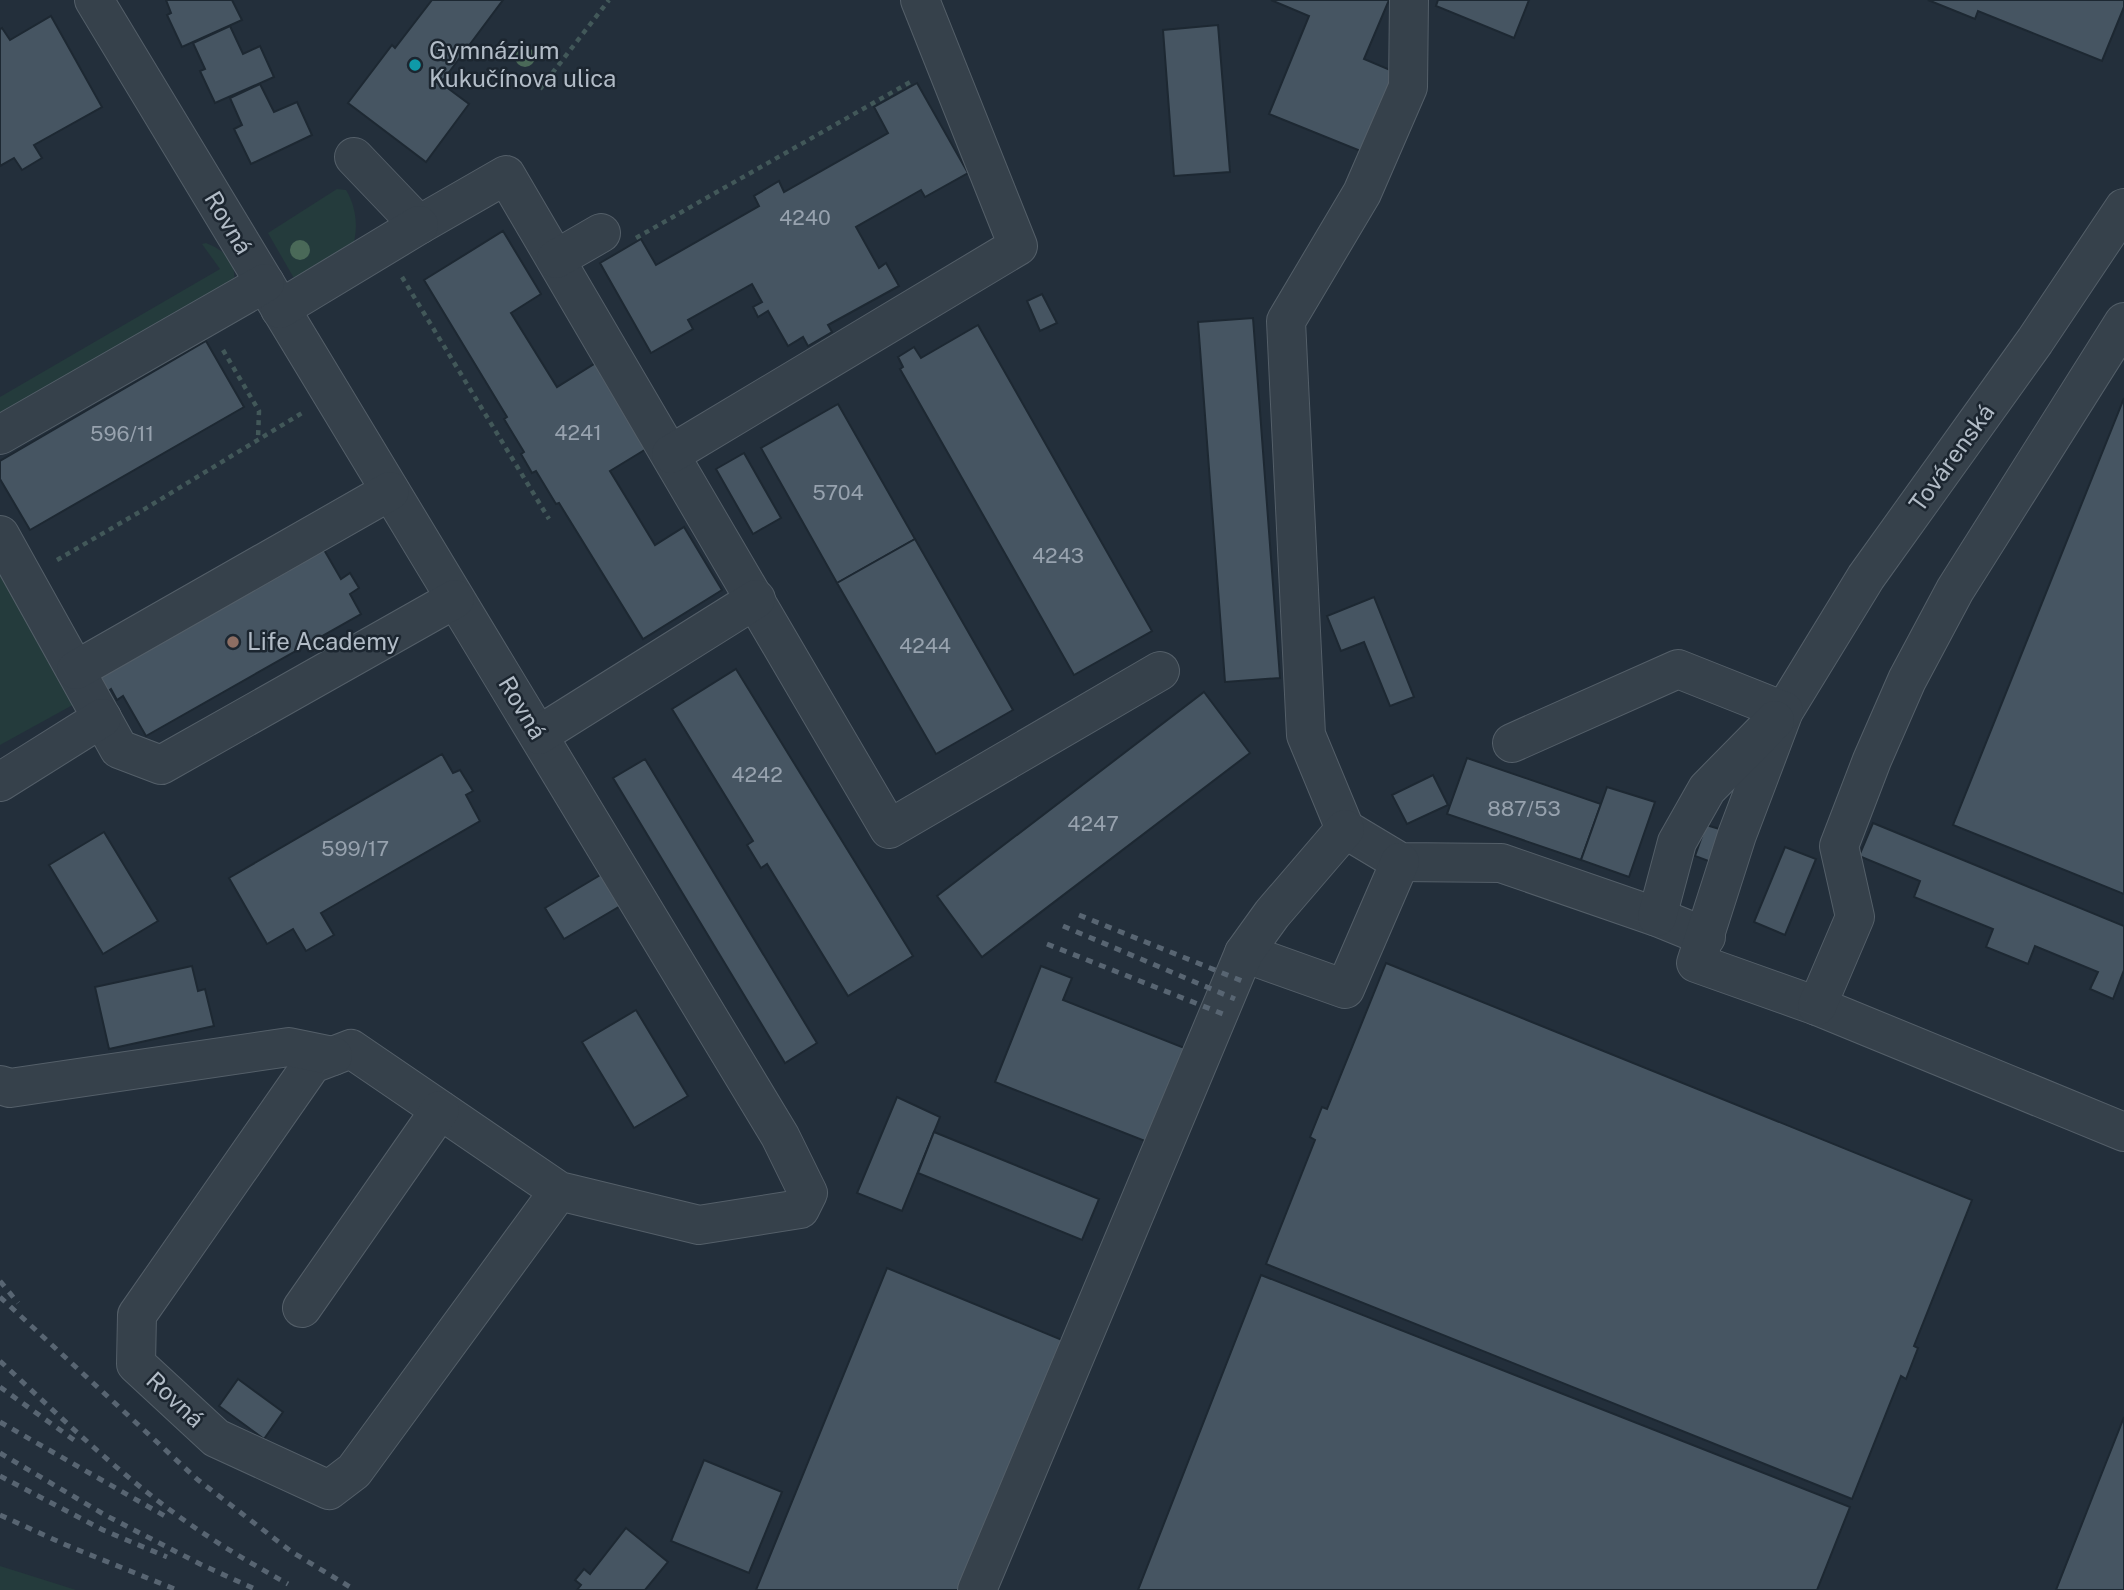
<svg xmlns="http://www.w3.org/2000/svg" width="2124" height="1590" font-family="'Public Sans',sans-serif">
<style>
.green{fill:#243b3c}
.building{fill:#465562;stroke:#1d2832;stroke-width:2}
.lines{fill:none;stroke-linecap:round;stroke-linejoin:round}
.minor-casing{stroke:#545f69;stroke-width:40}
.path{stroke:#425859;stroke-width:4.5;stroke-dasharray:5 5;stroke-linecap:butt}
.minor{stroke:#36414b;stroke-width:38}
.rail{stroke:#586572;stroke-width:5;stroke-dasharray:7 7;stroke-linecap:butt}
.tree{fill:#4a6958}
.culture-dot{fill:#0f9aa8;stroke:#1c2630;stroke-width:2.5}
.education-dot{fill:#8d6e63;stroke:#1c2630;stroke-width:2.5}
.labels{text-anchor:middle;stroke-width:5;stroke-linejoin:round;paint-order:stroke}
.number-label{font-size:21px;fill:#97a2ae}
.poi-label{font-size:24px;fill:#b2bcc7;stroke:#1c2630;text-anchor:start}
.street-label{font-size:24px;fill:#b2bcc7;stroke:#1c2630}
</style>
<rect width="100%" height="100%" fill="#232f3b"/>
<g class="green">
<path d="M337 189 346 190C357 208 359 232 351 251L295 280 268 233Z"/>
<path d="M206 243C225 251 236 260 234 281L0 424V397L220 269 202 244Z"/>
<path d="M0 559 78 702 0 745Z"/>
<path d="M0 1566 76 1590H0Z"/>
</g>
<g class="building">
<path d="M166 0H232L242 20 182 47 167 15 171 13Z"/>
<path d="M432 0H503L441 83 469 104 426 162 348 103 392 45 395 48Z"/>
<path d="M1271 0H1389L1364 59 1395 72 1363 152 1269 114 1309 16Z"/>
<path d="M1438 0H1529L1514 38 1436 6Z"/>
<path d="M1928 0H2124V7L2102 61 1978 11 1975 19Z"/>
<path d="M51 16 102 107 34 145 42 158 22 170 14 158 0 166V29L2 28 10 40Z"/>
<path d="M1218 25 1230 172 1174 176 1163 30Z"/>
<path d="M230 26 243 54 260 46 274 77 215 103 200 71 205 69 193 43Z"/>
<path d="M917 83 968 173 925 197 921 190 856 227 879 268 886 263 899 286 828 325 832 332 808 346 803 337 788 346 768 311 758 317 753 307 762 302 752 284 688 320 693 329 651 353 600 263 641 239 656 265 759 206 754 196 779 181 784 192 888 133 874 107Z"/>
<path d="M260 84 274 112 297 102 312 135 251 164 234 129 242 125 230 98Z"/>
<path d="M503 231 541 294 511 313 557 387 599 361 651 446 610 471 655 545 684 527 722 590 643 639 559 503 556 504 536 471 532 473 521 454 524 452 504 419 507 417 424 280Z"/>
<path d="M1042 294 1057 323 1040 331 1027 301Z"/>
<path d="M1253 318 1280 678 1225 682 1198 322Z"/>
<path d="M978 325 1152 631 1074 675 900 369 903 367 898 357 914 347 921 358Z"/>
<path d="M206 341 244 407 30 530 0 479V461Z"/>
<path d="M2124 398V894L1953 825Z"/>
<path d="M838 404 915 539 837 583 761 448Z"/>
<path d="M744 453 781 518 753 534 716 469Z"/>
<path d="M915 539 1013 710 936 754 837 583Z"/>
<path d="M323 548 341 579 350 573 359 588 350 594 361 614 146 736 123 696 117 700 111 689 107 692 99 676Z"/>
<path d="M1374 597 1414 697 1390 706 1364 642 1341 651 1327 616Z"/>
<path d="M736 669 913 956 848 996 767 864 761 868 747 845 753 841 672 709Z"/>
<path d="M1204 692 1250 753 982 957 937 896Z"/>
<path d="M442 754 453 773 460 770 473 791 466 795 480 821 321 913 334 935 306 951 293 929 267 944 229 878Z"/>
<path d="M1467 758 1601 804 1581 860 1447 814Z"/>
<path d="M645 759 817 1043 785 1063 613 778Z"/>
<path d="M1433 775 1448 805 1407 824 1392 795Z"/>
<path d="M1607 787 1655 802 1629 877 1581 860Z"/>
<path d="M1873 823 2124 926V970L2113 999 2090 989 2098 972 2035 946 2028 964 1986 947 1993 929 1914 897 1920 881 1859 856Z"/>
<path d="M1706 825 1723 830 1711 862 1695 856Z"/>
<path d="M104 832 158 921 103 954 49 865Z"/>
<path d="M1785 847 1816 859 1785 935 1754 922Z"/>
<path d="M602 874 622 905 564 939 545 908Z"/>
<path d="M1386 963 1972 1200 1914 1346 1918 1348 1906 1379 1901 1376 1852 1499 1266 1264 1315 1140 1310 1137 1322 1107 1327 1109Z"/>
<path d="M192 966 198 991 205 989 214 1026 109 1049 95 987Z"/>
<path d="M1041 966 1072 978 1063 1000 1187 1049 1150 1143 995 1082Z"/>
<path d="M636 1010 688 1096 634 1128 582 1042Z"/>
<path d="M897 1097 940 1117 902 1211 857 1193Z"/>
<path d="M934 1132 1099 1199 1082 1240 918 1173Z"/>
<path d="M887 1268 1067 1342 967 1590H756Z"/>
<path d="M1261 1275 1850 1507 1817 1590H1138Z"/>
<path d="M238 1379 283 1412 264 1439 219 1406Z"/>
<path d="M2124 1417V1590H2056L2094 1493Z"/>
<path d="M704 1460 782 1492 749 1573 671 1541Z"/>
<path d="M626 1528 668 1562 645 1590H577L581 1585 575 1580 584 1569 590 1574Z"/>
</g>
<g class="lines">
<defs>
<g id="minor">
<path d="M94 0 780 1136 808 1193 800 1209 699 1225 559 1191 351 1049 312 1064 137 1315 136 1364 216 1438 329 1490 354 1471 559 1191"/>
<path d="M1409 0 1408 87 1362 193 1286 321 1306 735 1345 829 1400 862 1501 863 1657 917 1706 937"/>
<path d="M354 157 419 225 506 175 889 829 1160 671"/>
<path d="M2124 208 2035 341 1866 577 1784 711 1737 835 1696 963 1817 1006 2124 1132"/>
<path d="M556 259 601 233"/>
<path d="M280 309 419 225"/>
<path d="M0 435 265 283"/>
<path d="M671 454 1018 246 920 0"/>
<path d="M0 535 119 749 161 765 455 599"/>
<path d="M76 670 390 491"/>
<path d="M539 735 756 599"/>
<path d="M1512 743 1678 669 1784 711"/>
<path d="M0 782 102 718"/>
<path d="M1657 917 1677 842 1707 789 1775 720"/>
<path d="M1244 953 1345 989 1400 862"/>
<path d="M1817 1006 1855 917 1839 846 1872 760 1907 680 1955 590 2124 322"/>
<path d="M0 1085 10 1088 289 1047 333 1056"/>
<path d="M302 1308 440 1110"/>
<path d="M977 1590 1244 953 1272 914 1345 829"/>
</g>
</defs>
<use href="#minor" class="minor-casing"/>
<g class="path">
<path d="M540 89 609 0"/>
<path d="M636 238 912 81"/>
<path d="M402 277 549 519"/>
<path d="M223 350 259 411 258 439"/>
<path d="M57 560 143 510 302 413"/>
</g>
<use href="#minor" class="minor"/>
<g class="rail">
<path d="M1079 915 1242 981"/>
<path d="M1063 926 1235 999"/>
<path d="M1047 944 1228 1016"/>
<path d="M0 1281 18 1303"/>
<path d="M0 1297 198 1480 292 1552 355 1590"/>
<path d="M0 1361C67 1423 133 1488 209 1537 235 1554 261 1569 288 1584"/>
<path d="M0 1387 74 1440"/>
<path d="M0 1422 170 1519"/>
<path d="M0 1453 105 1515 200 1564 257 1590"/>
<path d="M0 1476 103 1530 167 1557"/>
<path d="M0 1515 66 1545 177 1590"/>
</g>
</g>
<g class="tree">
<circle cx="525" cy="57" r="10"/>
<circle cx="300" cy="250" r="10"/>
</g>
<circle class="culture-dot" cx="415" cy="65" r="7"/>
<circle class="education-dot" cx="233" cy="642" r="7"/>
<g class="labels">
<g class="number-label">
<text x="805" y="225">4240</text>
<text x="578" y="440">4241</text>
<text x="122" y="441">596/11</text>
<text x="838" y="500">5704</text>
<text x="1058" y="563">4243</text>
<text x="925" y="653">4244</text>
<text x="757" y="782">4242</text>
<text x="1524" y="816">887/53</text>
<text x="1093" y="831">4247</text>
<text x="355" y="856">599/17</text>
</g>
<g class="poi-label">
<text x="429" y="59">Gymnázium<tspan x="429" dy="28">Kukučínova ulica</tspan></text>
<text x="247" y="650">Life Academy</text>
</g>
<g class="street-label">
<text transform="translate(228 223) rotate(59)" y="8">Rovná</text>
<text transform="translate(1952 458) rotate(-54)" y="8">Továrenská</text>
<text transform="translate(522 708) rotate(59)" y="8">Rovná</text>
<text transform="translate(175 1400) rotate(43)" y="8">Rovná</text>
</g>
</g>
</svg>
